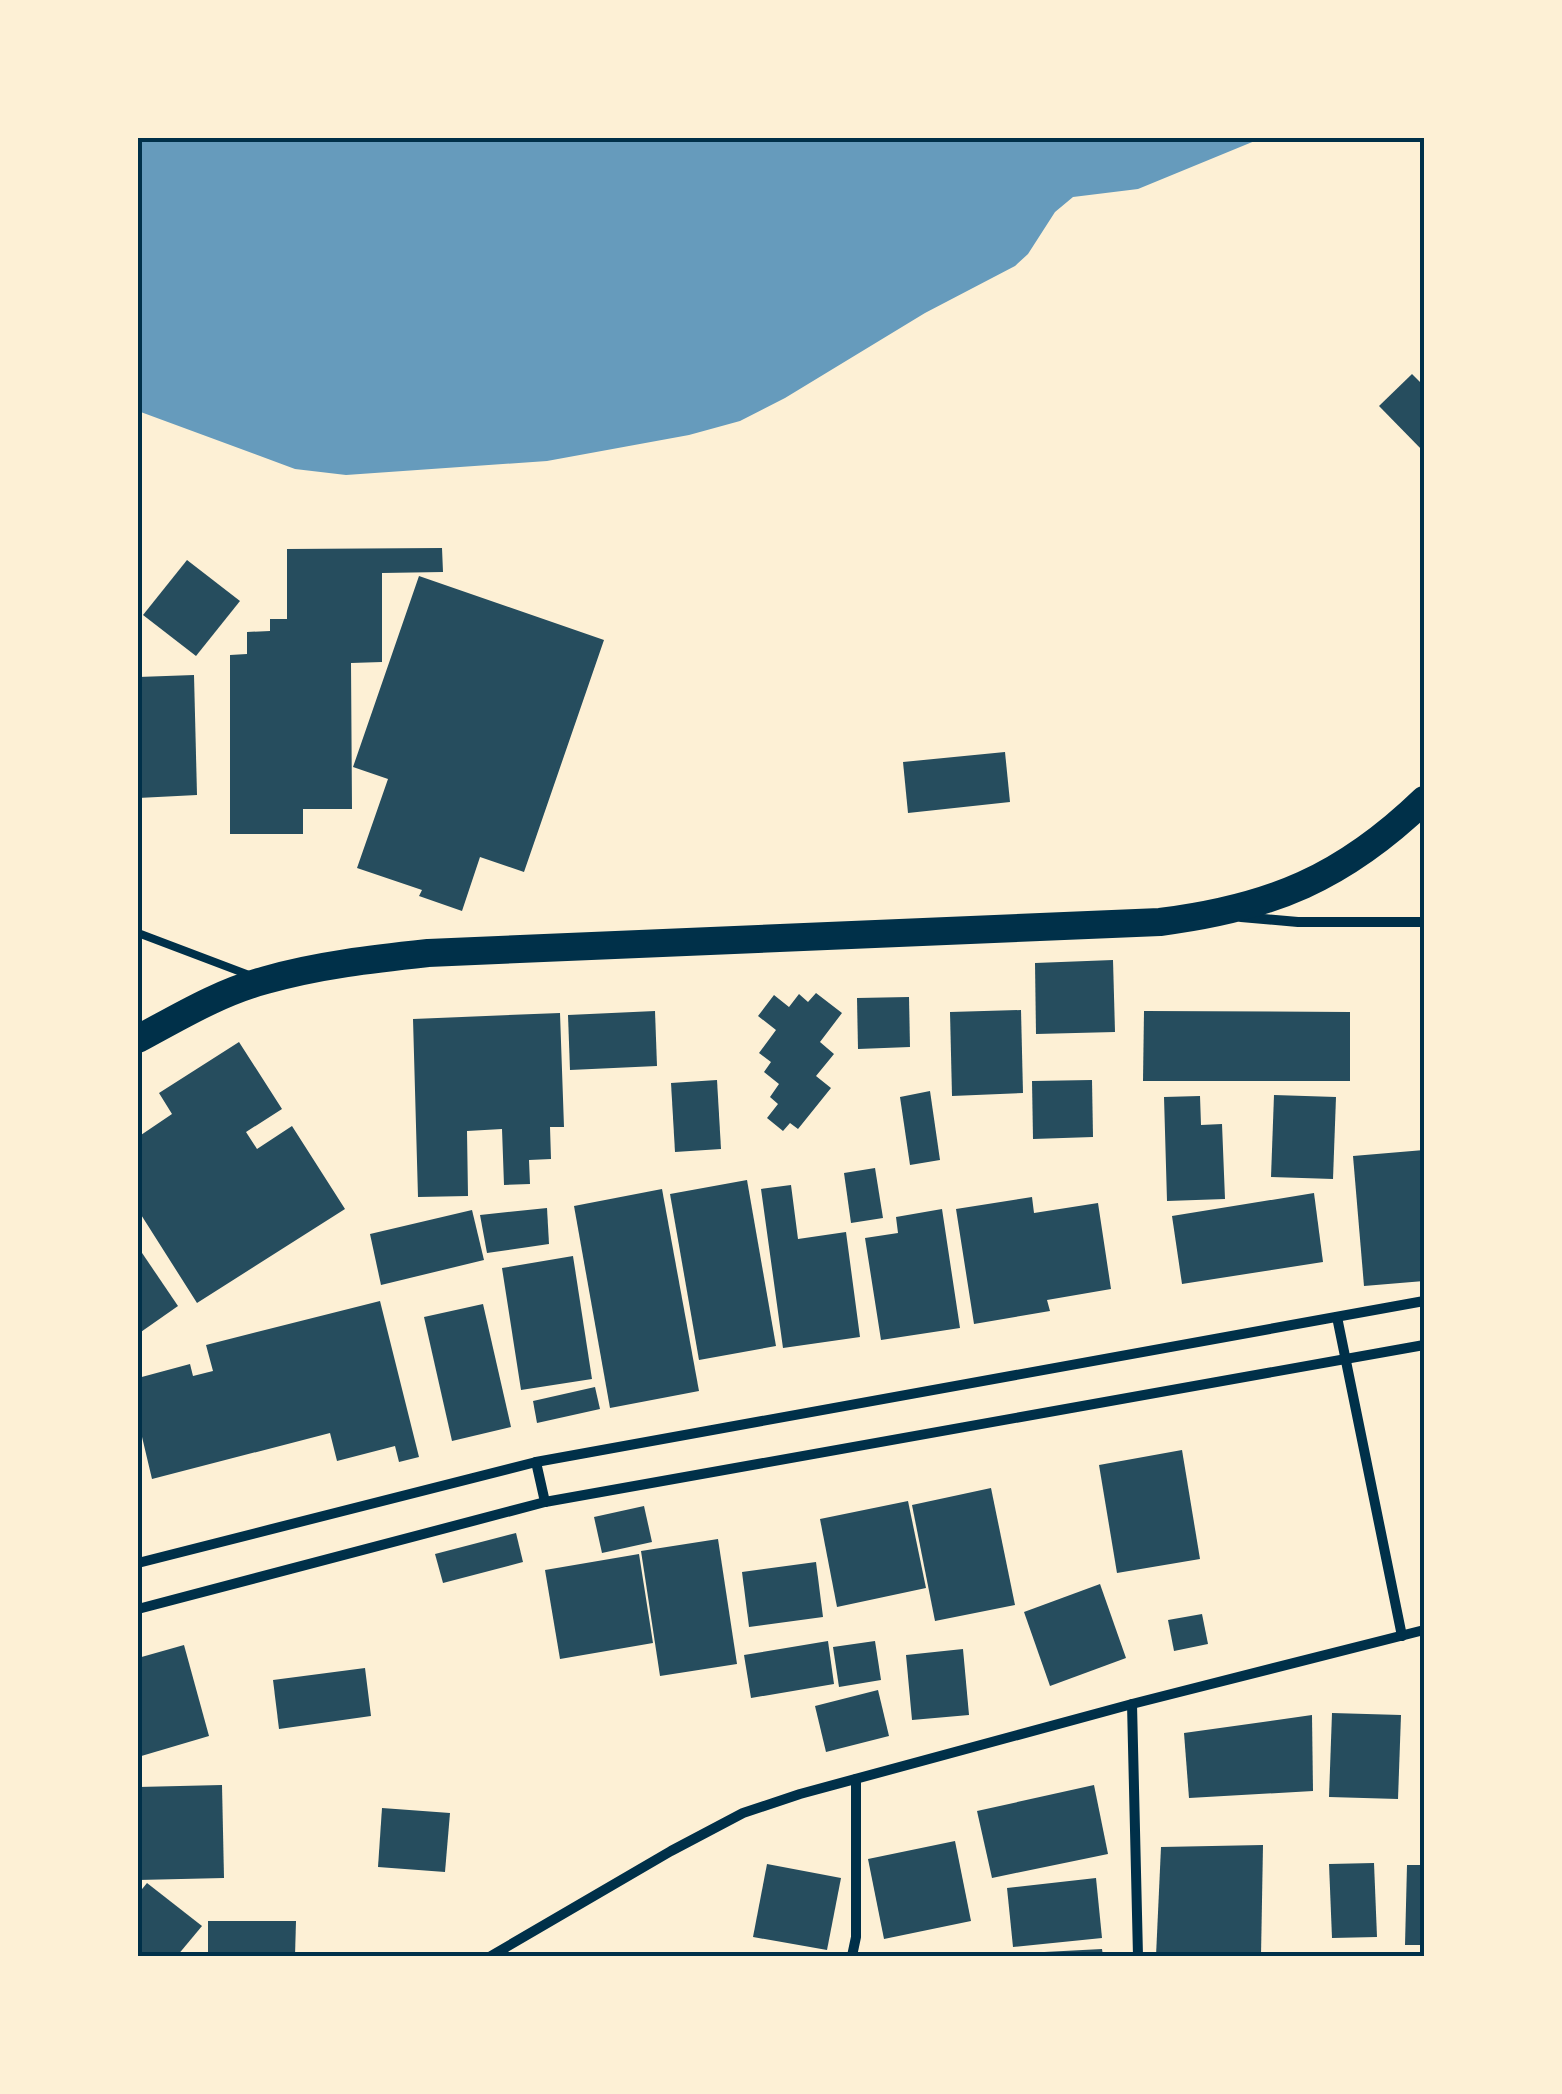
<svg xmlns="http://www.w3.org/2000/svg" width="1562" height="2094" font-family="Signika,sans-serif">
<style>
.water{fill:#669bbc}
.building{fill:#264d5e}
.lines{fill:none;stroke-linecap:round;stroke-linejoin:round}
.service{stroke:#003049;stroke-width:8}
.minor{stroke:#003049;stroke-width:10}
.trunk{stroke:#003049;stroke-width:28}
.neatline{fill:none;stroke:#003049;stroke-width:4}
</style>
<rect width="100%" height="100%" fill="#fdf0d5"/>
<path class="water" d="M138 138H1262L1138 189 1073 197 1055 212 1028 254 1015 266 925 313 785 398 740 421 689 435 547 461 346 475 295 469 138 411Z"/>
<g class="building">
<path d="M1412 374 1424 386V452L1379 406Z"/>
<path d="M442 548 443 572 382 573V662L351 663 352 809H303V834H230V655L247 654V632L270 631V619H287V549Z"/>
<path d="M187 560 240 601 196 656 143 615Z"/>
<path d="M419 576 604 640 524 872 480 857 462 911 419 896 422 890 357 868 388 779 353 767Z"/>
<path d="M194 675 197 795 138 798V677Z"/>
<path d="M1005 752 1010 802 908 813 903 762Z"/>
<path d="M1113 960 1115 1032 1036 1034 1035 963Z"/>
<path d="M816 993 842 1013 820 1042 834 1054 816 1076 831 1088 798 1129 790 1123 783 1131 767 1118 778 1104 770 1097 779 1084 764 1072 771 1062 759 1053 776 1030 758 1016 774 995 789 1007 799 994 808 1002Z"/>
<path d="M909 997 910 1047 858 1049 857 998Z"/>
<path d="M1021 1010 1023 1093 952 1096 950 1012Z"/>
<path d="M655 1011 657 1066 570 1070 568 1015Z"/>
<path d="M1144 1011 1350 1012V1081H1143Z"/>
<path d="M560 1013 564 1127H550L551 1159 529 1160 530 1184 504 1185 502 1129 467 1131 468 1196 418 1197 413 1019Z"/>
<path d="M239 1042 282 1109 246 1132 257 1149 292 1126 345 1209 197 1303 138 1210V1137L172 1114 159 1093Z"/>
<path d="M717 1080 721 1149 675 1152 671 1083Z"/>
<path d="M1092 1080 1093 1137 1033 1139 1032 1081Z"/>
<path d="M930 1091 940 1160 910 1165 900 1097Z"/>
<path d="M1274 1095 1336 1097 1333 1179 1271 1177Z"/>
<path d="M1200 1096 1201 1125 1222 1124 1225 1199 1167 1201 1164 1097Z"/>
<path d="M1424 1150V1281L1364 1286 1353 1156Z"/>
<path d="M875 1168 883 1218 851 1223 844 1173Z"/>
<path d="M747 1180 776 1346 699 1360 670 1194Z"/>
<path d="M791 1185 798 1239 846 1232 860 1337 783 1348 761 1189Z"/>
<path d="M662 1189 699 1391 610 1408 574 1206Z"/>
<path d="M1314 1193 1323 1262 1182 1284 1172 1216Z"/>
<path d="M1032 1197 1034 1213 1098 1203 1111 1289 1047 1300 1050 1311 974 1324 956 1209Z"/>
<path d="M547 1208 549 1244 487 1253 480 1215Z"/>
<path d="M942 1209 960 1328 881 1340 865 1238 898 1233 896 1217Z"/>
<path d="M472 1210 484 1260 381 1285 370 1234Z"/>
<path d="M138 1247 178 1306 138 1334Z"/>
<path d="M573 1256 592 1379 521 1390 502 1268Z"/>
<path d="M380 1301 419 1457 399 1462 395 1446 337 1461 330 1433 152 1479 138 1420V1378L190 1364 193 1376 213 1371 206 1345Z"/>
<path d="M483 1304 511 1427 452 1441 424 1317Z"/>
<path d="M595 1387 600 1409 537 1423 533 1401Z"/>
<path d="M1182 1450 1200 1559 1117 1573 1099 1465Z"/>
<path d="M991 1488 1015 1605 935 1621 912 1505Z"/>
<path d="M908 1501 926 1588 837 1607 820 1519Z"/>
<path d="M644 1506 652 1542 602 1553 594 1517Z"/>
<path d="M516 1533 523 1562 443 1583 435 1554Z"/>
<path d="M718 1539 737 1664 660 1676 641 1551Z"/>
<path d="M639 1554 653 1643 560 1659 545 1570Z"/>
<path d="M816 1562 823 1617 749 1627 742 1572Z"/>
<path d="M1100 1584 1126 1658 1050 1686 1024 1612Z"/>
<path d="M1202 1614 1208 1644 1174 1651 1168 1620Z"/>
<path d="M828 1641 834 1684 751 1698 744 1655Z"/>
<path d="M875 1641 881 1680 839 1687 833 1647Z"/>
<path d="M184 1645 209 1736 138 1757V1658Z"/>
<path d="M963 1649 969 1715 912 1720 906 1655Z"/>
<path d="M365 1668 371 1716 279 1729 273 1680Z"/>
<path d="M878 1690 889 1736 826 1752 815 1706Z"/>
<path d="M1332 1713 1401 1715 1398 1799 1329 1797Z"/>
<path d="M1312 1715 1313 1791 1189 1798 1184 1733Z"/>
<path d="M222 1785 224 1878 138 1880V1787Z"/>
<path d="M1094 1785 1108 1854 992 1878 977 1811Z"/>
<path d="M382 1808 450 1813 445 1872 378 1867Z"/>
<path d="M955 1841 971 1921 884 1939 868 1859Z"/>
<path d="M1263 1845 1261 1956H1156L1161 1847Z"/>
<path d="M1374 1863 1377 1937 1332 1938 1329 1864Z"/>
<path d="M767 1864 841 1878 827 1950 753 1937Z"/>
<path d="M1407 1865H1424V1945H1405Z"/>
<path d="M1096 1878 1102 1938 1013 1947 1007 1888Z"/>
<path d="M147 1883 202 1926 177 1956H138V1894Z"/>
<path d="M208 1921H296L295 1956H208Z"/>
<path d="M1102 1949 1103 1956H1025V1953Z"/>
</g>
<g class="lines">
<path class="service" d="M138 933 249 975"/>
<g class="minor">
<path d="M1241 917 1298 922H1424"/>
<path d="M1337 1317 1402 1636"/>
<path d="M536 1462 545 1502"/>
<path d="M138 1563 536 1462 1424 1301"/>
<path d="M138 1609 545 1502 1424 1345"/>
<path d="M1132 1704 1138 1956"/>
<path d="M491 1956 671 1851 743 1813 800 1794 1132 1704 1424 1630"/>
<path d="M852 1956 856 1937V1779"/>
</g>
<path class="trunk" d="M138 1039C179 1017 220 992 266 980 319 965 373 959 428 953L1160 922C1271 908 1343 878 1424 800"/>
</g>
<rect width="1562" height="2094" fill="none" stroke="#fdf0d5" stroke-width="280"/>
<rect x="140" y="140" width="1282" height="1814" class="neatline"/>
</svg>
